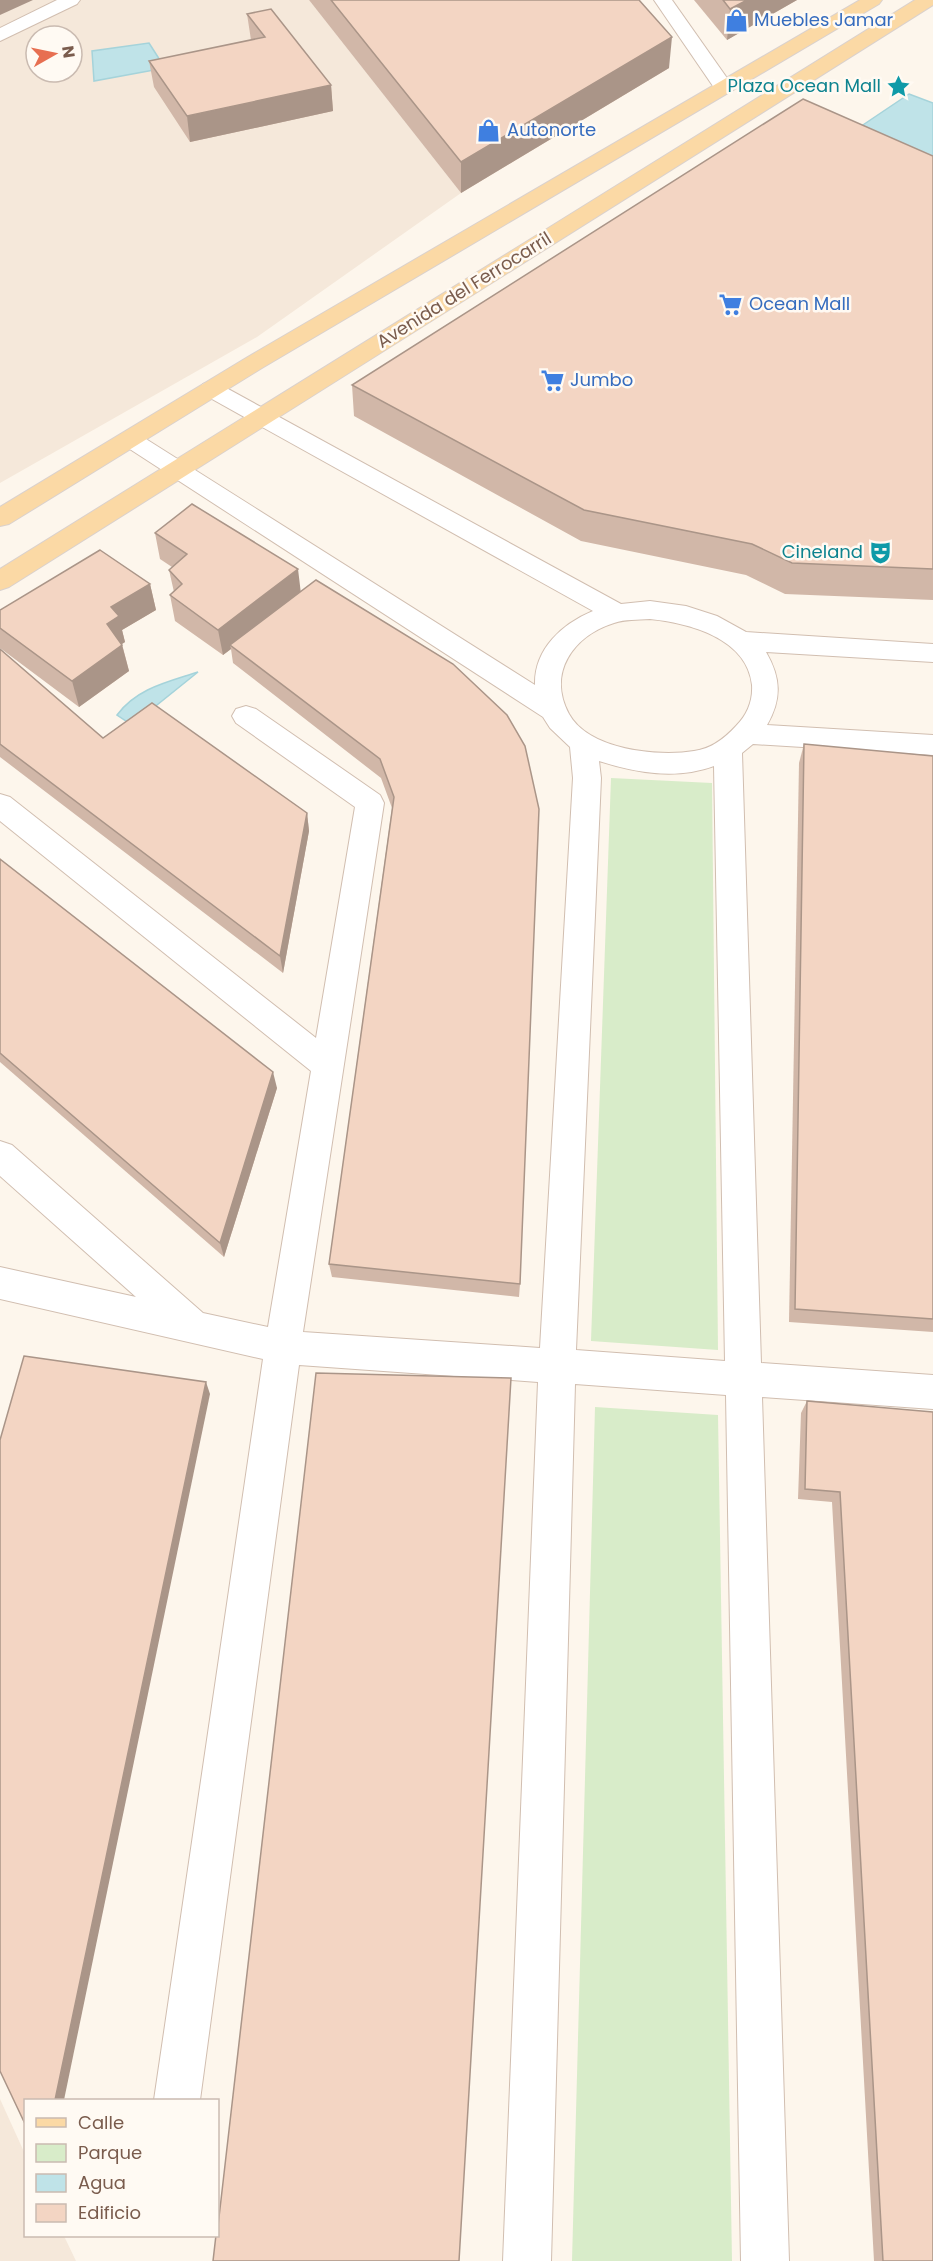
<svg xmlns="http://www.w3.org/2000/svg" width="933" height="2261" font-family="Poppins,sans-serif">
<style>
.residential{fill:#f5e8da;fill-rule:evenodd}
.green{fill:#d8ecc9}
.water{fill:#bfe3e8;stroke:#a5d3da;stroke-width:1.5}
.lines{fill:none;stroke-linecap:round;stroke-linejoin:round}
.minor-casing{stroke:#d1beb0;stroke-width:2}
.major-casing{stroke:#dad1cd;stroke-width:2}
.minor{fill:#fff;fill-rule:evenodd}
.major{fill:#fbd9a5;fill-rule:evenodd}
.wall{fill:#d1b7a8}
.shaded-wall{fill:#aa9588}
.building{fill:#f3d5c3;stroke:#aa9588;stroke-width:1.5}
.labels{text-anchor:middle;stroke-width:5;stroke-linejoin:round;paint-order:stroke}
.far-shop-label{font-size:18px;fill:#366cbe;stroke:#fffaf3;text-anchor:start}
.far-culture-label{font-size:18px;fill:#0d838f;stroke:#fffaf3;text-anchor:end}
.far-street-label{font-size:18px;fill:#7a5c4d;stroke:#fffaf3}
</style>
<rect width="100%" height="100%" fill="#fdf6ec"/>
<g class="residential">
<path d="M0 0H309L461 193 257 337 0 483ZM36 36H72V72H36Z"/>
<path d="M0 2099 25 2154 26 2236H64L76 2261H0Z"/>
</g>
<g class="green">
<path d="M611 778 712 783 718 1350 591 1341Z"/>
<path d="M595 1407 718 1415 732 2261H572Z"/>
</g>
<g class="water">
<path d="M149 43 165 68 94 81 92 51Z"/>
<path d="M909 94 933 103V161L851 133Z"/>
<path d="M198 672 132 725 117 715C137 688 168 682 198 672Z"/>
</g>
<g class="lines">
<defs>
<g id="minor">
<path d="M57 0H80L77 4 0 41V28Z"/>
<path d="M654 0H672L734 88 731 92H717Z"/>
<path d="M211 382 219 384 621 604 650 601 686 606 717 616 746 632 933 644V662L766 652C781 678 782 699 767 725L933 735V755L753 744 742 753 761 1363 933 1375V1409L762 1397 789 2261H741L726 1395 575 1384 551 2261H503L538 1382 299 1365 200 2100H154L263 1359 0 1299V1267L136 1297 0 1176V1141L12 1145 203 1313 268 1327 311 1071 0 821V794L10 797 316 1038 355 807 236 723 232 716 236 709 246 706 256 709 380 795 384 803 303 1332 540 1348 573 778 570 747 550 728 543 717 122 444 118 439 122 434 130 432 138 434 535 685C534 649 562 624 593 611L203 394 199 389 203 384ZM650 619C689 623 747 638 752 685 753 701 747 715 736 726 725 738 711 749 694 751 658 757 589 750 569 714 547 673 573 636 614 623 625 619 638 620 650 619ZM599 761C637 773 676 780 714 766L725 1361 576 1350 601 778Z"/>
</g>
<g id="major">
<path d="M860 0H882L879 4 262 368 9 524 0 526V507L246 358Z"/>
<path d="M915 0H933V5L9 587 0 590V569Z"/>
</g>
</defs>
<use href="#minor" class="minor-casing"/>
<use href="#major" class="major-casing"/>
<use href="#minor" class="minor"/>
<use href="#major" class="major"/>
</g>
<g class="wall">
<path d="M309 0H639L669 68 461 193Z"/>
<path d="M694 0H797L727 40Z"/>
<path d="M247 14 331 85 333 111 190 142 154 87 149 61 251 40Z"/>
<path d="M933 156V600L785 594 746 575 581 541 354 416 352 385Z"/>
<path d="M155 533 301 591 453 664 520 1284 519 1297 332 1277 329 1264 392 808 381 778 233 663 231 649 223 655 175 621 170 595 174 592 169 570 172 567 160 559Z"/>
<path d="M150 584 156 610 122 630 125 642 122 644 129 671 79 707 0 648V610Z"/>
<path d="M0 649 103 738 307 813 309 831 283 973 0 757Z"/>
<path d="M804 744 933 756V1332L789 1322 799 763Z"/>
<path d="M0 859 277 1088 224 1257 0 1062Z"/>
<path d="M807 1401 933 1412V2261H874L832 1502 798 1499 801 1413Z"/>
</g>
<g class="shaded-wall">
<path d="M0 0H33L0 15Z"/>
<path d="M747 0H797L727 40 730 9Z"/>
<path d="M672 37 669 68 461 193V162Z"/>
<path d="M331 85 333 111 190 142 187 116Z"/>
<path d="M298 569 301 594 230 645 231 649 223 655 218 630Z"/>
<path d="M150 584 156 610 122 630 125 642 114 649 107 624 111 607Z"/>
<path d="M122 645 129 671 79 707 72 681Z"/>
<path d="M307 813 309 831 283 973 280 956Z"/>
<path d="M273 1072 277 1088 224 1257 220 1243Z"/>
<path d="M206 1382 210 1394 64 2100H55Z"/>
</g>
<g class="building">
<path d="M331 0H639L672 37 461 162Z"/>
<path d="M723 0H747L730 9Z"/>
<path d="M271 9 331 85 187 116 149 61 265 37 247 14Z"/>
<path d="M803 99 933 156V569L792 563 752 544 584 510 352 385Z"/>
<path d="M192 504 298 569 218 630 170 595 182 584 169 570 187 554 155 533Z"/>
<path d="M100 550 150 584 111 607 119 616 107 624 122 645 72 681 0 628V610Z"/>
<path d="M316 580 453 664 507 715 525 746 539 809 520 1284 329 1264 394 797 380 759 230 645Z"/>
<path d="M0 649 103 738 152 703 307 813 280 956 0 744Z"/>
<path d="M804 744 933 756V1319L795 1309Z"/>
<path d="M0 859 273 1072 220 1243 0 1053Z"/>
<path d="M24 1356 206 1382 55 2100H26V2126L0 2071V1440Z"/>
<path d="M316 1373 511 1378 459 2261H213L216 2235H218V2226Z"/>
<path d="M807 1401 933 1412V2261H883L840 1492 805 1489Z"/>
</g>
<defs>
<symbol id="shop-bare" viewBox="-9 -9 18 18"><path d="M-5-2.5h2.3a2.7 3.5 0 0 1 5.4 0H5L5.5 6h-11ZM-1.5-2.5h3a1.5 2.3 0 0 0-3 0Z" fill="#3f7fe0" stroke="#fffaf3" stroke-width="2.5" paint-order="stroke"/></symbol>
<symbol id="sight-bare" viewBox="-9 -9 18 18"><path d="M0-6L1.8-2.2L6-1.7L2.9 1.2L3.7 5.4L0 3.3L-3.7 5.4L-2.9 1.2L-6-1.7L-1.8-2.2Z" fill="#0f9aa8" stroke="#fffaf3" stroke-width="2.5" paint-order="stroke"/></symbol>
<symbol id="supermarket-bare" viewBox="-9 -9 18 18"><path d="M-6-5.5h2.5l.6 2H6L4.5 2H-2.5L-4.4-4H-6ZM-1.5 3.2a1.3 1.3 0 1 0 .1 0ZM3 3.2a1.3 1.3 0 1 0 .1 0Z" fill="#3f7fe0" stroke="#fffaf3" stroke-width="2.5" paint-order="stroke"/></symbol>
<symbol id="theatre-bare" viewBox="-9 -9 18 18"><path d="M-5-5.5Q0-4 5-5.5V0Q5 5 0 6Q-5 5-5 0ZM-3.3-2.5H-1v1.5H-3.3ZM1-2.5H3.3v1.5H1ZM-2.8 1Q0 5.5 2.8 1Z" fill="#0f9aa8" stroke="#fffaf3" stroke-width="2.5" paint-order="stroke"/></symbol>
</defs>
<g fill-rule="evenodd">
<use href="#shop-bare" x="720" y="4" width="33" height="33"/>
<use href="#sight-bare" x="882" y="70" width="33" height="33"/>
<use href="#shop-bare" x="472" y="114" width="33" height="33"/>
<use href="#supermarket-bare" x="714" y="288" width="33" height="33"/>
<use href="#supermarket-bare" x="536" y="364" width="33" height="33"/>
<use href="#theatre-bare" x="864" y="536" width="33" height="33"/>
</g>
<g class="labels">
<g class="far-shop-label">
<text x="754" y="26">Muebles Jamar</text>
<text x="507" y="136">Autonorte</text>
<text x="749" y="310">Ocean Mall</text>
<text x="570" y="386">Jumbo</text>
</g>
<g class="far-culture-label">
<text x="881" y="92">Plaza Ocean Mall</text>
<text x="863" y="558">Cineland</text>
</g>
<g class="far-street-label">
<text transform="translate(464 290) rotate(-32)" y="6">Avenida del Ferrocarril</text>
</g>
</g>
<rect x="24" y="2099" width="195" height="138" fill="#fffaf3" stroke="#cabbb1" stroke-width="1.5"/>
<rect x="36" y="2118" width="30" height="9" fill="#fbd9a5" stroke="#cabbb1" stroke-width="1.5"/>
<text x="78" y="2129" font-size="18" fill="#7a5c4d">Calle</text>
<rect x="36" y="2144" width="30" height="18" fill="#d8ecc9" stroke="#cabbb1" stroke-width="1.5"/>
<text x="78" y="2159" font-size="18" fill="#7a5c4d">Parque</text>
<rect x="36" y="2174" width="30" height="18" fill="#bfe3e8" stroke="#cabbb1" stroke-width="1.5"/>
<text x="78" y="2189" font-size="18" fill="#7a5c4d">Agua</text>
<rect x="36" y="2204" width="30" height="18" fill="#f3d5c3" stroke="#cabbb1" stroke-width="1.5"/>
<text x="78" y="2219" font-size="18" fill="#7a5c4d">Edificio</text>
<g transform="translate(54 54) rotate(81)"><circle r="28" fill="#fffaf3" stroke="#cabbb1" stroke-width="1.5"/>
<path d="M0-4.5L10 22L0 15L-10 22Z" fill="#e76f51"/>
<text y="-9" font-size="16" font-weight="bold" text-anchor="middle" fill="#7a5c4d">N</text>
</g>
</svg>
